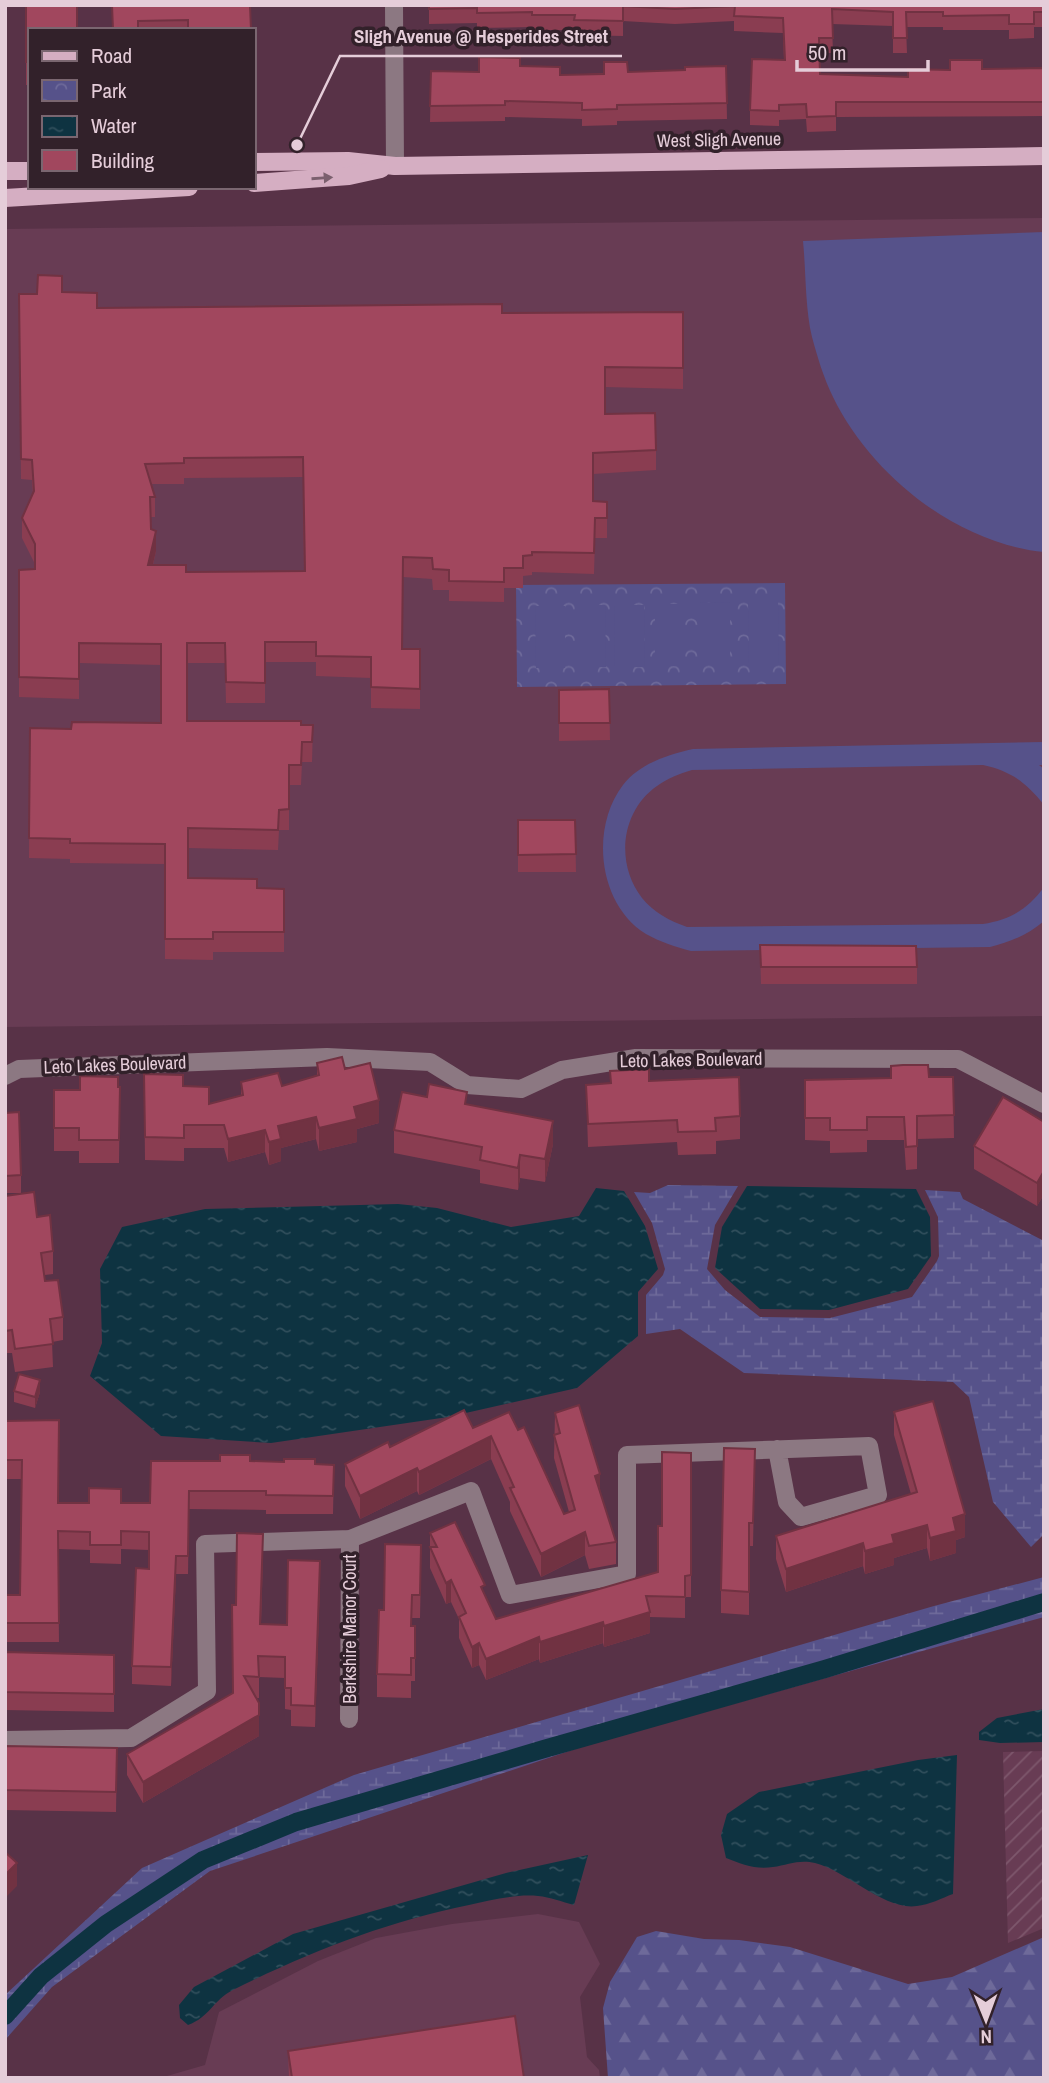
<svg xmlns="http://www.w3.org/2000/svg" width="1049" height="2083" font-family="'Archivo Narrow',sans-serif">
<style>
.built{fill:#683c54}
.industrial{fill:url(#industrial-furrows)}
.forest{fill:url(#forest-firs)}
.wetland{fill:url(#wetland-marsh)}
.park{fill:url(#park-crowns)}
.garden{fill:#56528a}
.water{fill:url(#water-ripples)}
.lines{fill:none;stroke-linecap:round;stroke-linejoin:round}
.canal{stroke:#0e3341;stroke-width:18}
.minor{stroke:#8c7882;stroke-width:18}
.major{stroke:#d5aec2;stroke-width:18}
.wall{fill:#8a3d51;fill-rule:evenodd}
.shaded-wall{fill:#713242}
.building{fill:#a1475e;stroke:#713242;stroke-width:2;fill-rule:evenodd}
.oneway{fill:#7b606e}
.labels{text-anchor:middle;stroke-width:7;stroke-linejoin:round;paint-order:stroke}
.street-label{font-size:18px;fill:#e5cdd9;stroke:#32212a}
.leader{fill:none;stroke:#e5cdd9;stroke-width:2.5}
.callout-dot{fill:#e5cdd9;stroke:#32212a;stroke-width:2.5}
.callout-label{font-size:19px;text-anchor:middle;font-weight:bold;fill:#e5cdd9;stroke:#32212a;stroke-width:7;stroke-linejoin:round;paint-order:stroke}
</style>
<defs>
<pattern id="industrial-furrows" width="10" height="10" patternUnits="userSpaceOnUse" patternTransform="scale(1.75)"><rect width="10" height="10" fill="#683c54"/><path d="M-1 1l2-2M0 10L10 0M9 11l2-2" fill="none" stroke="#7d576c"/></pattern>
<pattern id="forest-firs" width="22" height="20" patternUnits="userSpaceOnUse" patternTransform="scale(1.75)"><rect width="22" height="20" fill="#56528a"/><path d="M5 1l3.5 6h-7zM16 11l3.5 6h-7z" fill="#6e6a9a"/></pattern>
<pattern id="wetland-marsh" width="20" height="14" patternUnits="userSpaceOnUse" patternTransform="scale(1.75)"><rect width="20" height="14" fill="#56528a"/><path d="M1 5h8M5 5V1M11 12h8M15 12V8" fill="none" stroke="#6e6a9a"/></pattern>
<pattern id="park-crowns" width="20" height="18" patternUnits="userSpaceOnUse" patternTransform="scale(1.75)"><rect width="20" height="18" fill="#56528a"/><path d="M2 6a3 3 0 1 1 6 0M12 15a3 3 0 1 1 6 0" fill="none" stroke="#6e6a9a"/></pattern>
<pattern id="water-ripples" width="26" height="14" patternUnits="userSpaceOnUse" patternTransform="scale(1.75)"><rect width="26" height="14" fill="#0e3341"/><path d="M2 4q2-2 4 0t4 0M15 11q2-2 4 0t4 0" fill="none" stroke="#314f5c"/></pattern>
</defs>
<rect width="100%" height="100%" fill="#583247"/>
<g class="built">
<path d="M1044 218V1016L5 1027V229Z"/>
<path d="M538 1914 579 1922 600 1964 580 1997 587 2057 599 2070 600 2078H160L205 2065 219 2012 318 1961 376 1938 452 1924Z"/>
</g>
<path class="industrial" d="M1044 1751V1928L1008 1943 1003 1752Z"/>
<path class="forest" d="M656 1931 704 1939 739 1940 790 1947 908 1984 952 1977 1044 1937V2078H608L603 2008 610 1982 637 1937Z"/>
<g class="wetland">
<path d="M668 1185 738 1186 715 1225 707 1269 725 1290 760 1317 830 1318 912 1297 937 1261 939 1256 938 1217 925 1190 960 1192 963 1199 1044 1241V1534L1031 1547 993 1502 969 1397 953 1382 744 1373 680 1329 646 1334V1295L663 1275 665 1269 652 1223 634 1192 650 1193Z"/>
<path d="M1044 1577V1617L593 1743 210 1871 52 1987 5 2040V1995L142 1868 354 1775 934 1606Z"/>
</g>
<path class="park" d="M785 583 786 684 517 687 516 585Z"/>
<g class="garden">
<path d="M1044 232V552C956 543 871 475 833 397 824 379 817 356 812 337 805 308 806 271 803 241Z"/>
<path d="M730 602V665H700V603Z"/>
<path d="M748 602H778L779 664H749Z"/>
<rect x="655" y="604" width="30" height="62"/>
<path d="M576 605H605L606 667H576Z"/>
<path d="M614 605H644L645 667H615Z"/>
<path d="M535 606H565V668H536Z"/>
<path d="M1044 742V765H1039L1044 769V805C1027 783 1011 771 983 765L692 770C679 774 668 778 657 786 621 811 615 863 642 898 653 912 670 921 687 927L983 924C1010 920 1028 909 1044 887V921C1028 935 1010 942 990 947L691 951C676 947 660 942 646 934 598 904 590 828 623 785 640 763 668 755 693 749Z"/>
</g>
<g class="water">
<path d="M747 1186 916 1189 930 1217 931 1256 908 1289 829 1310 760 1309 715 1268 722 1227Z"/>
<path d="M596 1188 624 1191 645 1226 658 1269 638 1292V1336L577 1388 448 1417 271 1443 161 1436 90 1376 102 1343 100 1269 122 1227 205 1209 398 1204 437 1208 511 1227 579 1216Z"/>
<path d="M1044 1709V1742L1000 1743 979 1740V1732L997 1718Z"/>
<path d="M957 1755 953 1894C942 1898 929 1905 917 1906 885 1911 847 1871 815 1863 799 1859 788 1865 773 1867 756 1870 741 1864 726 1858L721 1835 727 1814 759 1792 918 1760Z"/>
<path d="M588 1855 574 1905C562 1902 550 1897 538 1896 515 1894 491 1900 469 1905 386 1922 309 1952 233 1990 213 2000 210 2017 188 2025L180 2018 179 2005 194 1987 293 1934 506 1873Z"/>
</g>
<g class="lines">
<path class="canal" d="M5 2016 41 1976 106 1924 203 1860 296 1822 544 1749 825 1669 1044 1602"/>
<g class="minor">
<path d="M394 5 395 166"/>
<path d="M5 1076 19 1069 327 1057 430 1062 467 1085 521 1089 562 1070 636 1058 958 1059 1044 1104"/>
<path d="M349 1719 350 1539"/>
<path d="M5 1740 131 1738 207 1691 205 1544 350 1539 471 1491 510 1595 627 1574V1455L869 1446 878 1495 801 1517 787 1502 777 1449"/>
</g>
<g class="major">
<path d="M254 162 348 161 395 166 1044 156"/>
<path d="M5 171H30"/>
<path d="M254 183 349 176 381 169"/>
<path d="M5 198 189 187"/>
</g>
</g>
<g class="wall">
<path d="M26 5 30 30V85H26Z"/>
<path d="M112 5 251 30H112Z"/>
<path d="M429 5H1044V27H1034V38L1009 39V30H943V27H906L907 53H893V26L832 24 833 53H819L820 74 908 77 950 70 1044 68V116L836 117V131L807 132 806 119 779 120V126L750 125V110L784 60 783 33 734 31V21L675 24 623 21V36L574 35V30H532V27L477 28V23L429 24Z"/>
<path d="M520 66 560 75 685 70 726 66 727 119 617 121V125L582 126V119L505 117V121L430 122 431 71 479 72Z"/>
<path d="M62 292 97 308 502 313 683 312V389L605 387V414L656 450V470L593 474V501L607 502V538H595L594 574 532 572V575L523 576V588H504V602L449 601V590H433L432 579 403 577V649H420V709L371 708V678L316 676V662H265V703H226L225 663H187V721L313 725 312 762H302L301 785H289V830H279L278 850 188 848V878L257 888 284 889V952H213V960L165 959V864L70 863V859L29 858 30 728 71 729 161 723V665L79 663V699L19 697V570L35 569V564L22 538V518L33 494 32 480 21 479 19 294ZM303 477 304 571 186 572 153 565 156 551 151 529V517H155V497L152 484H184V478Z"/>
<path d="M609 689 610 740 559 741V690Z"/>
<path d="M518 820H575L576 872H518Z"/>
<path d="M760 945 917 967V984H761Z"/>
<path d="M317 1063 345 1069 379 1123 357 1129V1142L319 1151 316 1139 281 1148V1161L269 1165 265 1152 228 1162 224 1148H184V1161L145 1160 144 1074 183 1086 209 1104 241 1095V1082L282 1086 317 1075Z"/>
<path d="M610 1071 649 1081 740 1116V1139L716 1141V1154L678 1155 677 1142 588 1147 586 1085 610 1083Z"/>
<path d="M953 1077 954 1138 917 1139V1169L906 1170 904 1140H867V1152L830 1153V1141L805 1140V1080Z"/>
<path d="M120 1087 119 1163H79V1151H54V1090H80Z"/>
<path d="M467 1105 553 1144 545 1182 520 1178 518 1190 480 1183V1170L394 1153V1130Z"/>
<path d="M5 1113 21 1175V1193H5Z"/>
<path d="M1044 1122V1194L1037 1206 974 1169V1146Z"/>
<path d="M5 1196 37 1217 53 1251V1274L45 1275V1281L63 1317V1340L52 1342 53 1367 15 1372 12 1353H5Z"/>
<path d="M14 1391 40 1392 35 1408 14 1402Z"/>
<path d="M894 1412 965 1537 956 1540V1553L930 1561 927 1548 894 1558V1565L865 1574 863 1566 786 1592 776 1559V1536L911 1494 894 1435Z"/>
<path d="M555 1413 600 1493 616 1542V1564L589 1569 585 1555 541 1577 510 1511V1502L491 1459 419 1495 417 1491 360 1519 345 1486V1464L390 1447 473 1428 518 1430 564 1514 569 1512 554 1458Z"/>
<path d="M5 1421 58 1503H150L250 1461 334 1465 333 1514H266V1510L189 1509 188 1574H176L171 1686 132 1684V1666L149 1569V1550L121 1549V1564L90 1563V1550L58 1549 59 1642H5V1595H20L22 1479H5Z"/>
<path d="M755 1449 753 1546H749V1615L721 1613V1590Z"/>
<path d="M691 1453V1597H685V1618L650 1617V1633L604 1647 603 1643 540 1663 539 1659 486 1680 479 1665 472 1668 459 1638V1619L451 1602 446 1604 430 1568V1533L485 1595 496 1619 658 1572 662 1526Z"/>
<path d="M263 1555 261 1624 287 1625 320 1582 315 1727 291 1726V1710L285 1709V1678L259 1677V1698H256L259 1736 143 1803 127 1775V1754L233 1694 236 1605Z"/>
<path d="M421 1568 420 1618H412V1626L415 1649V1681H411V1698L377 1697V1674L384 1610Z"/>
<path d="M5 1652 114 1655V1712L5 1710Z"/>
<path d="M5 1746 117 1748 116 1812 5 1810Z"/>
<path d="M288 2051 524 2078H289Z"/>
</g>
<g class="shaded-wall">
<path d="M156 531V551L148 585V565Z"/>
<path d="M379 1100V1123L357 1129V1142L319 1151V1128L354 1107Z"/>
<path d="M316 1117V1139L281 1148V1161L269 1165V1142L278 1126Z"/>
<path d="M553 1121V1144L545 1182V1159Z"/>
<path d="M265 1130V1152L228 1162V1139Z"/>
<path d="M520 1155V1178L518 1190V1168Z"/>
<path d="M1044 1171V1194L1037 1206V1183Z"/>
<path d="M40 1380V1392L35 1408V1397Z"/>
<path d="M491 1436V1459L419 1495V1472Z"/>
<path d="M417 1468V1491L360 1519V1496Z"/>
<path d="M600 1474V1497L595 1476Z"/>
<path d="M965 1514V1537L956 1540V1553L930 1561V1538L953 1518Z"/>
<path d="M927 1525V1548L894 1558V1565L865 1574V1551L892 1535Z"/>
<path d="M585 1532V1555L541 1577V1554Z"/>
<path d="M863 1543V1566L786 1592V1569Z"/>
<path d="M176 1556V1574L171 1686V1667Z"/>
<path d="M320 1561V1582L315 1727V1706Z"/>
<path d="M451 1580V1602L446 1604V1583Z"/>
<path d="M650 1612V1633L604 1647V1626Z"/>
<path d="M603 1622V1643L540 1663V1642Z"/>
<path d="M539 1637V1659L486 1680V1659Z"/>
<path d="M479 1643V1665L472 1668V1647Z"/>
<path d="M259 1715V1736L143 1803V1782Z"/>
<path d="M17 1863V1886L5 1898V1875Z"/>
</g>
<g class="building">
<path d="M26 5H77V30H30V62H26Z"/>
<path d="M112 5H250L251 30H188V20L138 21V30H113Z"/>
<path d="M429 5H1044V12H1034V24H1009V15L943 16V12H906L907 38H893V12L832 9 833 38H819L820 74 908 77V69L950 70V60H982V69L1044 68V102H836V116L807 117 806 104 779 105V111L750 110 752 59 785 60 783 18 734 16 735 6 675 9 623 6V21L574 20 575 15H532V12L477 13V8L429 9Z"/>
<path d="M479 57 520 58V66L560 67V75L604 74V62H627L628 72 685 70V67L726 66 727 103 617 105V109L582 110V103L505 101V105L430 106 431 71 479 72Z"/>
<path d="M38 275 62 276V292L97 293V308L502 304V313L683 312V368L605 367V414L655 413 656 450 593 453V501L607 502V518H595L594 553 532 552V555L523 556V568H504V582L449 581V570L433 569 432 558 403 557 402 649H420V689L371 687V657L316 656V642H265V683L226 682 225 643H187V721H301V725H313L312 742H302L301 765H289V809L279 810 278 830 188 828V878L257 879V888L284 889V932H213V939H165V844L70 843V839L29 838 30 728 71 729 72 722 161 723V644L79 643V679L19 677V570L35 569V544L22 518 34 491 32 460 21 459 19 294H37ZM303 457 305 571 186 572V565H148L156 531 151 529 150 497H155L145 464 184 463V458Z"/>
<path d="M609 689 610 723H559V690Z"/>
<path d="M518 820H575L576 854 518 855Z"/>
<path d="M760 945 916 946 917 967H761Z"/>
<path d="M342 1057 345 1069 370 1063 379 1100 354 1107 357 1119 319 1128 316 1117 278 1126 281 1139 269 1142 265 1130 228 1139 224 1125H184V1138L145 1137 144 1074 183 1075V1086L209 1087V1104L243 1095 241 1082 278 1073 282 1086 319 1075 317 1063Z"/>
<path d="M903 1065H928L929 1077H953L954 1115 917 1116V1146L906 1147 904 1117H867V1130H830V1118H805V1080L891 1078V1066Z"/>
<path d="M649 1069V1081L739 1077 740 1116 715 1118 716 1131 678 1132 677 1120 588 1124 586 1085 611 1083 610 1071Z"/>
<path d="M80 1076 118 1077V1087H120L119 1140H79V1128H54V1090H80Z"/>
<path d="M429 1084 467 1092 465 1104 553 1121 545 1159 520 1155 518 1168 480 1160 482 1147 394 1130 402 1092 427 1097Z"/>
<path d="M1003 1097 1044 1122V1171L1037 1183 974 1146Z"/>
<path d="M19 1112 21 1175 5 1176V1113Z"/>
<path d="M34 1192 37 1217 50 1215 53 1251 41 1253 45 1281 58 1280 63 1317 50 1319 53 1344 15 1349 12 1330 5 1331V1196Z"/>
<path d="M19 1374 40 1380 35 1397 14 1391Z"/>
<path d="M933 1401 965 1514 953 1518 956 1531 930 1538 927 1525 892 1535 894 1543 865 1551 863 1543 786 1569 776 1536 917 1492 894 1412Z"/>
<path d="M579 1405 600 1474 595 1476 616 1542 589 1546 585 1532 541 1554 510 1488 514 1487 491 1436 419 1472 417 1468 360 1496 345 1464 388 1442 390 1447 464 1410 473 1428 509 1412 518 1430 524 1427 564 1514 575 1510 554 1435 560 1433 555 1413Z"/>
<path d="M59 1420 58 1503H89V1488L121 1489V1503H150L151 1461H220V1455H250V1461L284 1462V1459H315V1464L334 1465 333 1496 266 1495V1491H189L188 1556H176L171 1667 132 1666 136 1568 149 1569V1532L121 1531V1545H90V1532L58 1531 59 1623H5V1595H20L22 1460H5V1421Z"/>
<path d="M724 1448 755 1449 753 1523H749V1592L721 1590Z"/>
<path d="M662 1452 691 1453V1575L685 1576V1597L646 1596 650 1612 604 1626 603 1622 540 1642 539 1637 486 1659 479 1643 472 1647 459 1617 466 1613 451 1580 446 1583 430 1547H437L430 1533 455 1522 485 1585 481 1587 496 1619 658 1572V1526H662Z"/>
<path d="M237 1533 263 1534 260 1624 287 1625 288 1560 320 1561 315 1706 291 1705V1688H285V1657L258 1656 259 1677 244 1676 259 1703V1715L143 1782 127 1754 233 1693 232 1605H236Z"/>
<path d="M385 1544 421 1545 420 1595H412L411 1626H415V1658H411V1675L377 1674 379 1610H384Z"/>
<path d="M5 1652 114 1655V1694L5 1692Z"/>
<path d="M5 1746 117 1748 116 1792 5 1790Z"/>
<path d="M5 1852 17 1863 5 1875Z"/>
<path d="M515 2016 524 2078H292L288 2051Z"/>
</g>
<defs><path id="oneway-solid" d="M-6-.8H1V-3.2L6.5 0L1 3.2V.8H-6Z" transform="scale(1.75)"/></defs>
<use class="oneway" href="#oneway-solid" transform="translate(322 178) rotate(-4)"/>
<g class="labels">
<g class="street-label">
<text transform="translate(719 140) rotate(-1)" y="6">West Sligh Avenue</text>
<text transform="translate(691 1060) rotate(-1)" y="6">Leto Lakes Boulevard</text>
<text transform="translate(115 1065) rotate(-2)" y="6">Leto Lakes Boulevard</text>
<text transform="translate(350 1629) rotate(-90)" y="6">Berkshire Manor Court</text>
</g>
</g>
<path class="leader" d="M297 145L340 56H622"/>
<circle class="callout-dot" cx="297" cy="145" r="7"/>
<g class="callout-label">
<text x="481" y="43">Sligh Avenue @ Hesperides Street</text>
</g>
<rect width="1049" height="2083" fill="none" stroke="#e5cdd9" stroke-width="14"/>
<rect x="28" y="28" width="228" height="161" fill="#32212a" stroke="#7a6670" stroke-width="2"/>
<rect x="42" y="51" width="35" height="10" fill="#d5aec2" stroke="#7a6670" stroke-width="2"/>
<text x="91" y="63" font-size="21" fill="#e5cdd9">Road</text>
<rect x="42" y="80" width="35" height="21" fill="url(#park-crowns)" stroke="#7a6670" stroke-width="2"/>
<text x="91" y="98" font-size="21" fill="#e5cdd9">Park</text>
<rect x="42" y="116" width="35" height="21" fill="url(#water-ripples)" stroke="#7a6670" stroke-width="2"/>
<text x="91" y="133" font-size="21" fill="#e5cdd9">Water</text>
<rect x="42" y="150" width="35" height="21" fill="#a1475e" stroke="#7a6670" stroke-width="2"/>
<text x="91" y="168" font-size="21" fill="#e5cdd9">Building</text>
<g transform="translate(986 2020) rotate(179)" stroke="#32212a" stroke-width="5" paint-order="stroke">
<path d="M0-5L12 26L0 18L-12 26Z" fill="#e5cdd9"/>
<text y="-10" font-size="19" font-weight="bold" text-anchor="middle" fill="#e5cdd9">N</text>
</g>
<path d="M797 60v10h131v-10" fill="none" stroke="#e5cdd9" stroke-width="3.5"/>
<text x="808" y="60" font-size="21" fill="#e5cdd9" stroke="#32212a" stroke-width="5" paint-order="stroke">50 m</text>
</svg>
